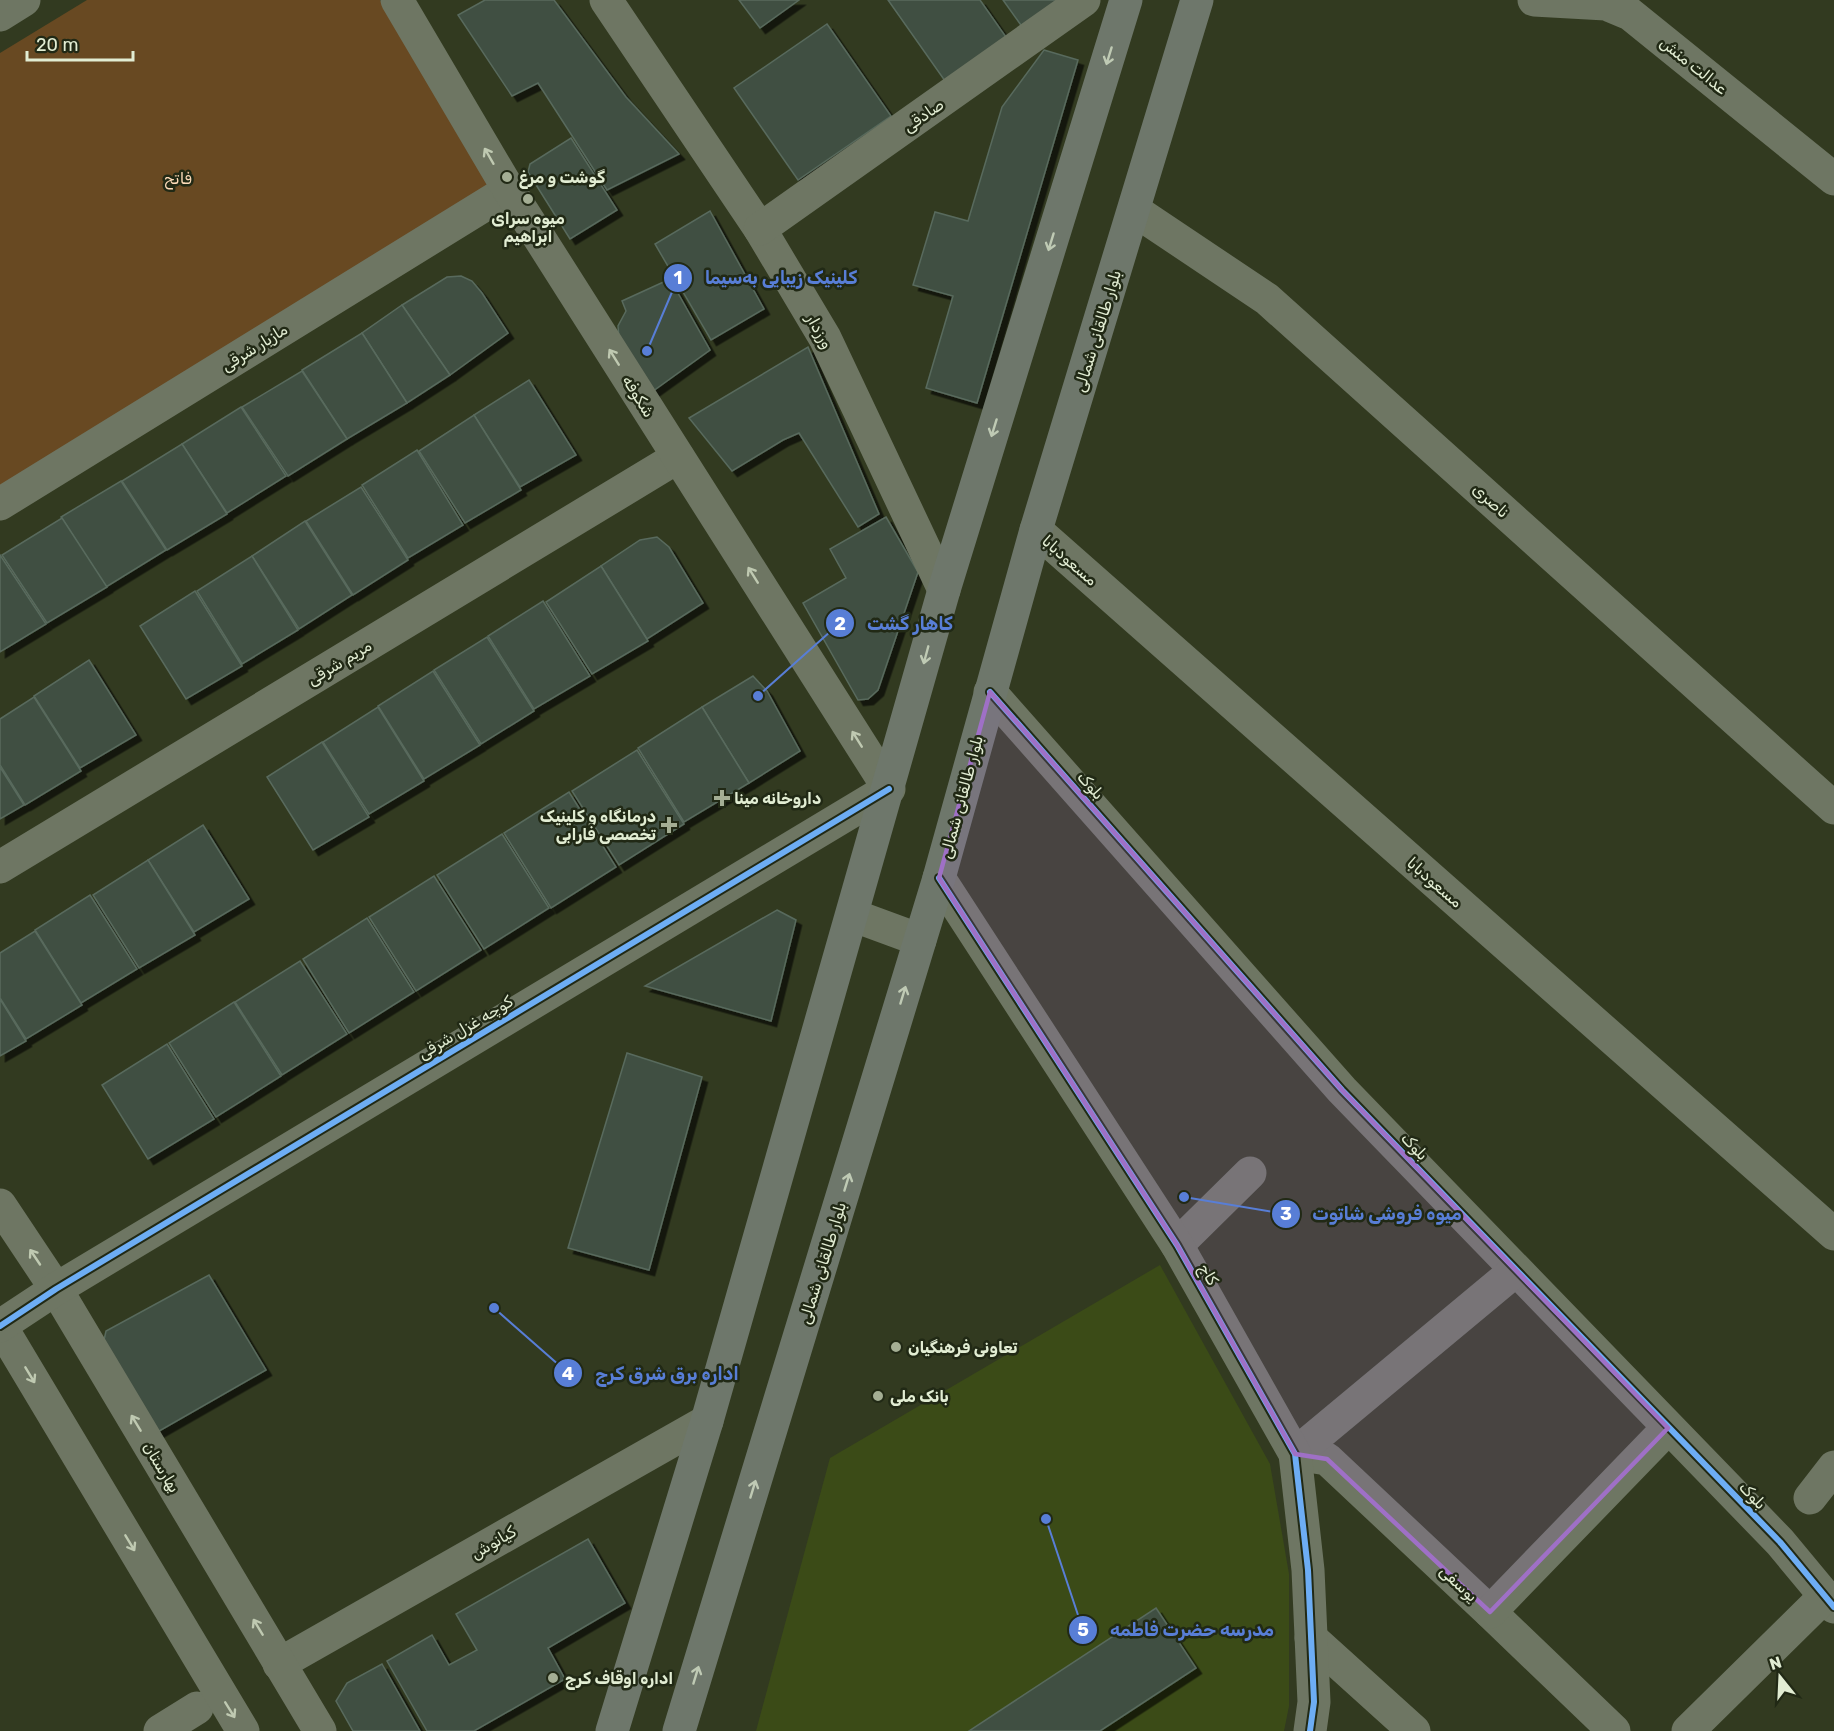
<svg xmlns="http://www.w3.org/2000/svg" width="1834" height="1731" font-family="Rubik,'Noto Sans Arabic',sans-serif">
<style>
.built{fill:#3b4b17}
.green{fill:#684922}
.building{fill:#3f5043;stroke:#596a5d;stroke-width:1.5;filter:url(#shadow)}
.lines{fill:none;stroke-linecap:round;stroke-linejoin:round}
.street{stroke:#6e7663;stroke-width:33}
.secondary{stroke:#6e7663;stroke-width:33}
.primary{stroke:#6e776b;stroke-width:33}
.cycleway-casing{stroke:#212915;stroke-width:10}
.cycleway{stroke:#6dadf4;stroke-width:6}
.oneway{stroke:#bfcab4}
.oneway2{stroke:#bfc9b1}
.marked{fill:#9f70c6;fill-opacity:0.2;stroke:#9f70c6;stroke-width:4.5;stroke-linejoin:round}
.poi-dot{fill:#a4ae94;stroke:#212915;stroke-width:2}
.labels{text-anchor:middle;stroke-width:5;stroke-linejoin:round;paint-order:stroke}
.street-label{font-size:16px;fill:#e2edd3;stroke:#212915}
.poi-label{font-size:16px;font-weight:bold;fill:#e2edd3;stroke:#212915;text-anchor:start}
.park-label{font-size:16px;fill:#fddab8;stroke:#212915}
.leader{fill:none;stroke:#587ed6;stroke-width:2}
.callout-dot{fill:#587ed6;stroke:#212915;stroke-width:2}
.mark-label{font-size:18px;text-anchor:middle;font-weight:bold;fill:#fff}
.callout-label{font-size:18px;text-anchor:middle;font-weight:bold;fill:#587ed6;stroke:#212915;stroke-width:5;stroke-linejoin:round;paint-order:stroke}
</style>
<defs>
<filter id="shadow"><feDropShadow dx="5.5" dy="5.5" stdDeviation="0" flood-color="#0009"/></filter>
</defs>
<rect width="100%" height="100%" fill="#323a20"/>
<path class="built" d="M1160 1265 1270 1464 1289 1574V1706L1284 1731H756L830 1458Z"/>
<path class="green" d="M87 0H380L500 189 0 492V53Z"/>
<g class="building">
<path d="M485 0H554L626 97 679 154 607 190 538 83 512 96 458 15Z"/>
<path d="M739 0H799L760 28Z"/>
<path d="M888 0H980L1006 37 945 81Z"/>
<path d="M1003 0H1065L1023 28Z"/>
<path d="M827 24 891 116 798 180 734 88Z"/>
<path d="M1044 50 1078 60 977 403 926 388 953 296 913 285 935 212 968 221 1002 107Z"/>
<path d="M571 138 617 210 570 239 528 172 530 164Z"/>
<path d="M710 211 764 309 711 340 655 244Z"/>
<path d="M461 276 472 281 482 293 508 333 450 375 402 305 447 277Z"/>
<path d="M670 279 710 350 649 394 619 339 618 326 626 311 622 301Z"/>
<path d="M402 305 450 375 407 403 362 333Z"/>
<path d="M362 333 407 403 347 439 302 370Z"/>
<path d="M808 347 879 514 858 527 799 433 783 440 732 471 689 418Z"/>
<path d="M302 371 347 439 288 476 242 407Z"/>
<path d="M529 380 576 455 520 487 474 415Z"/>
<path d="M241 407 286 476 227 513 182 444Z"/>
<path d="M474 415 521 490 465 523 419 451Z"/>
<path d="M182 444 227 514 167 550 122 481Z"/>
<path d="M417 450 463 525 408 558 362 485Z"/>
<path d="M121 481 166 550 106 587 61 517Z"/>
<path d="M361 487 408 560 353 595 306 521Z"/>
<path d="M886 517 918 572 878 690 868 699 858 700 803 603 846 578 830 549Z"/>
<path d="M62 518 107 587 47 623 2 555Z"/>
<path d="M305 521 352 595 299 629 252 556Z"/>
<path d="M657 537 669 547 703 603 647 639 601 566 640 540Z"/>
<path d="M0 555 46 624 0 652Z"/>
<path d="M252 556 298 630 242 664 197 591Z"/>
<path d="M601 566 648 641 592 674 546 602Z"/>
<path d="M195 591 242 666 186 699 140 626Z"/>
<path d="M543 601 590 676 534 709 488 636Z"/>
<path d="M487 637 534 711 481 744 434 670Z"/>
<path d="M89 660 136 735 80 768 34 696Z"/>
<path d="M433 671 480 745 424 779 378 706Z"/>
<path d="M753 676 767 691 800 751 749 783 702 707Z"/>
<path d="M34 697 81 771 25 805 0 765V719Z"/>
<path d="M378 707 424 781 369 814 323 742Z"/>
<path d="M702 707 749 783 684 822 638 748Z"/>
<path d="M322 742 369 817 313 850 267 777Z"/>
<path d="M637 750 684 824 619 865 572 791Z"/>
<path d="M0 767 24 805 0 819Z"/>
<path d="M569 792 616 867 551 908 504 833Z"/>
<path d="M203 825 249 899 194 932 148 860Z"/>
<path d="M502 834 549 908 484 949 437 875Z"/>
<path d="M148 860 195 935 139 968 93 895Z"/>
<path d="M434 876 481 950 416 991 369 917Z"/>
<path d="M90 895 137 969 81 1003 35 930Z"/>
<path d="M777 910 796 920 771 1021 645 986Z"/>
<path d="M367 918 414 992 349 1033 303 959Z"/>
<path d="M35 931 82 1005 26 1039 0 998V953Z"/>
<path d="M300 961 347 1034 282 1075 235 1002Z"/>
<path d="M0 999 26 1041 0 1056Z"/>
<path d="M234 1002 281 1076 216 1117 169 1043Z"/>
<path d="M167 1044 214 1119 148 1159 102 1085Z"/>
<path d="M627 1053 702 1077 649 1270 568 1248Z"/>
<path d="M209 1275 266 1370 154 1434 102 1349 106 1331Z"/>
<path d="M588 1539 625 1603 548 1648 565 1679 474 1731H427L387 1661 432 1635 449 1665 477 1650 456 1614Z"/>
<path d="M1156 1608 1196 1668 1100 1731H969Z"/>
<path d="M382 1664 420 1731H353L336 1701 347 1683Z"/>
</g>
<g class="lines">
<g class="street">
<path d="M606 0 760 229 825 338 944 590"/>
<path d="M1534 0 1606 4 1630 14 1834 179"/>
<path d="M1134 210 1267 299 1834 808"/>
<path d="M760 229 1084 0"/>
<path d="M0 504 509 190"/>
<path d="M1036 530 1834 1234"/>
<path d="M990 692 1342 1090 1780 1542 1834 1607"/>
<path d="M0 867 678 457"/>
<path d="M1177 1245 1250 1173"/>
<path d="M1295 1454 1327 1459 1490 1612 1614 1731"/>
<path d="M1295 1454 1516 1270"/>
<path d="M1490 1612 1668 1428"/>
<path d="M1311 1638 1414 1731"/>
<path d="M279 1664 707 1421"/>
<path d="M160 1731 197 1708"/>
<path d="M1688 1731 1824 1597"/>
</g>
<g class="secondary">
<path d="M0 15 24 0"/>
<path d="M939 878 1177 1245 1295 1454 1308 1570 1314 1702 1310 1731"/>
<path d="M852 915 920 940"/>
<path d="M0 1205 56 1289 320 1731"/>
<path d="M0 1325 243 1731"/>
<path d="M0 1326 56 1289 889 789 509 190 397 0"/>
<path d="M1810 1498 1834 1467"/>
</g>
<g class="primary">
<path d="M612 1731 707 1421 944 590 1126 0"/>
<path d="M679 1731 939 878 1036 530 1197 0"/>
</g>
<defs>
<g id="cycleway">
<path d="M990 692 1342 1090 1780 1542 1834 1607"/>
<path d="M939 878 1177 1245 1295 1454 1308 1570 1314 1702 1310 1731"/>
<path d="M0 1326 56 1289 889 789"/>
</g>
</defs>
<use href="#cycleway" class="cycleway-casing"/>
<use href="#cycleway" class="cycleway"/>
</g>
<defs><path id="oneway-shaft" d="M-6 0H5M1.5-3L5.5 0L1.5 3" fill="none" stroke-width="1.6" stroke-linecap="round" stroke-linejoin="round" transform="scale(1.5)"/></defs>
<g class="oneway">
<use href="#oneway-shaft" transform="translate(1109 56) rotate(107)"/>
<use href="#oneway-shaft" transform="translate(1051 242) rotate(107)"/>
<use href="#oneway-shaft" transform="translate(994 428) rotate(107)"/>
<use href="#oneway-shaft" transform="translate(926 655) rotate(105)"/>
<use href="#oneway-shaft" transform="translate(903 995) rotate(-73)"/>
<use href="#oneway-shaft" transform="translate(847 1182) rotate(-73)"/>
<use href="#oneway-shaft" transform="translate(753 1489) rotate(-73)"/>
<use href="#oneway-shaft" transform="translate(696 1675) rotate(-73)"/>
</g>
<g class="oneway2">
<use href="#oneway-shaft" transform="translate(489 156) rotate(-120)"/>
<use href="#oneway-shaft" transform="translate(614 357) rotate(-122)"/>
<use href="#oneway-shaft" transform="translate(753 575) rotate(-122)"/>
<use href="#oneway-shaft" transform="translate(857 739) rotate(-122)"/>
<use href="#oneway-shaft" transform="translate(35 1257) rotate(-124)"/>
<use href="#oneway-shaft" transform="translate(30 1375) rotate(59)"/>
<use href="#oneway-shaft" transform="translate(136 1423) rotate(-121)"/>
<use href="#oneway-shaft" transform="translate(130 1543) rotate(59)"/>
<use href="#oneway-shaft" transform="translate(258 1627) rotate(-121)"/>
<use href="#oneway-shaft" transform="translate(230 1710) rotate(58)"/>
</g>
<path class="marked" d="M990 692 1342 1090 1668 1428 1490 1612 1327 1459 1295 1454 1177 1245 939 878Z"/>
<g class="poi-dot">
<circle cx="507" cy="177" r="6"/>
<circle cx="528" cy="199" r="6"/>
<path d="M719 789h6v6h6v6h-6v6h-6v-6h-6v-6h6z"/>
<path d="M666 816h6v6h6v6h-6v6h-6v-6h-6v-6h6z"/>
<circle cx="896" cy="1347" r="6"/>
<circle cx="878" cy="1396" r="6"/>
<circle cx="553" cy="1678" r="6"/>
</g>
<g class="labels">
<g class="street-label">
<text transform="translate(1694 65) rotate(39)" y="6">عدالت منش</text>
<text transform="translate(923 115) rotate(-35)" y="6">صادقی</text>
<text transform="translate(820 331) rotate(61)" y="6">ورزدار</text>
<text transform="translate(1097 331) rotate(-73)" y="6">بلوار طالقانی شمالی</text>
<text transform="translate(254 347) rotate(-32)" y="6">مازیار شرقی</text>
<text transform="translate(639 396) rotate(58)" y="6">شکوفه</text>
<text transform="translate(1491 500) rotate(42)" y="6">ناصری</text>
<text transform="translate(1070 560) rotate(41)" y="6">مسعودبابا</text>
<text transform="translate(339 662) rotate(-31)" y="6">مریم شرقی</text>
<text transform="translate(1091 785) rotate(48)" y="6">بلوک</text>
<text transform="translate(961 797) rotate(-75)" y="6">بلوار طالقانی شمالی</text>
<text transform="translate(1435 882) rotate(41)" y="6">مسعودبابا</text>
<text transform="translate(465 1027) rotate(-31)" y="6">کوچه غزل شرقی</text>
<text transform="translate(1415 1146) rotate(46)" y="6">بلوک</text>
<text transform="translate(822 1263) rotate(-73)" y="6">بلوار طالقانی شمالی</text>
<text transform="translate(1209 1274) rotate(60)" y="6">کاج</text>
<text transform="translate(162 1467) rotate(59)" y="6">بهارستان</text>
<text transform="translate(1753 1495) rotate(46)" y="6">بلوک</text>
<text transform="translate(493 1542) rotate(-30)" y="6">کیانوش</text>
<text transform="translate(1459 1583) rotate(43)" y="6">یوسفی</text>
</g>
<g class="poi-label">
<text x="519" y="183">گوشت و مرغ</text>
<text x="528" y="224" text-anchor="middle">میوه سرای<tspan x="528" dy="18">ابراهیم</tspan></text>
<text x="734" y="804">داروخانه مینا</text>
<text x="656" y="822" text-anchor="end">درمانگاه و کلینیک<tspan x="656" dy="18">تخصصی فارابی</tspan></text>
<text x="908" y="1353">تعاونی فرهنگیان</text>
<text x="890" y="1402">بانک ملی</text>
<text x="565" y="1684">اداره اوقاف کرج</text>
</g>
<g class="park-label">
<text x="178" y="184">فاتح</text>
</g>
</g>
<path class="leader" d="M647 351L678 278M758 696L840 623M1184 1197L1286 1214M494 1308L568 1373M1046 1519L1083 1630"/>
<g class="callout-dot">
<circle cx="647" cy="351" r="6"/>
<circle cx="758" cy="696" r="6"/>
<circle cx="1184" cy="1197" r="6"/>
<circle cx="494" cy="1308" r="6"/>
<circle cx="1046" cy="1519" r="6"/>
<circle cx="678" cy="278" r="15"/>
<circle cx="840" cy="623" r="15"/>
<circle cx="1286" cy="1214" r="15"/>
<circle cx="568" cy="1373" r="15"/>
<circle cx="1083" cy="1630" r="15"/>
</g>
<g class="mark-label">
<text x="678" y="284">1</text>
<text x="840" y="630">2</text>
<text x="1286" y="1220">3</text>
<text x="568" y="1380">4</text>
<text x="1083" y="1636">5</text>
</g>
<g class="callout-label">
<text x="781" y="284">کلینیک زیبایی به‌سیما</text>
<text x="910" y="630">کاهار گشت</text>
<text x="1387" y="1220">میوه فروشی شاتوت</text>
<text x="667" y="1380">اداره برق شرق کرج</text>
<text x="1192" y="1636">مدرسه حضرت فاطمه</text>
</g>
<g transform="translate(1780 1677) rotate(342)" stroke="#212915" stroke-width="4.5" paint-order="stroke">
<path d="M0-4.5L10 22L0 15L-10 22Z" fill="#e2edd3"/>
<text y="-9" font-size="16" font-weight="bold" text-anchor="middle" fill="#e2edd3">N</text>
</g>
<path d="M27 51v9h106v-9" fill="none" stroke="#e2edd3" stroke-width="3"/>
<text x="36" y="51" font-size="18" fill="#e2edd3" stroke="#212915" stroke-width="4.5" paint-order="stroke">20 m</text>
</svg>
